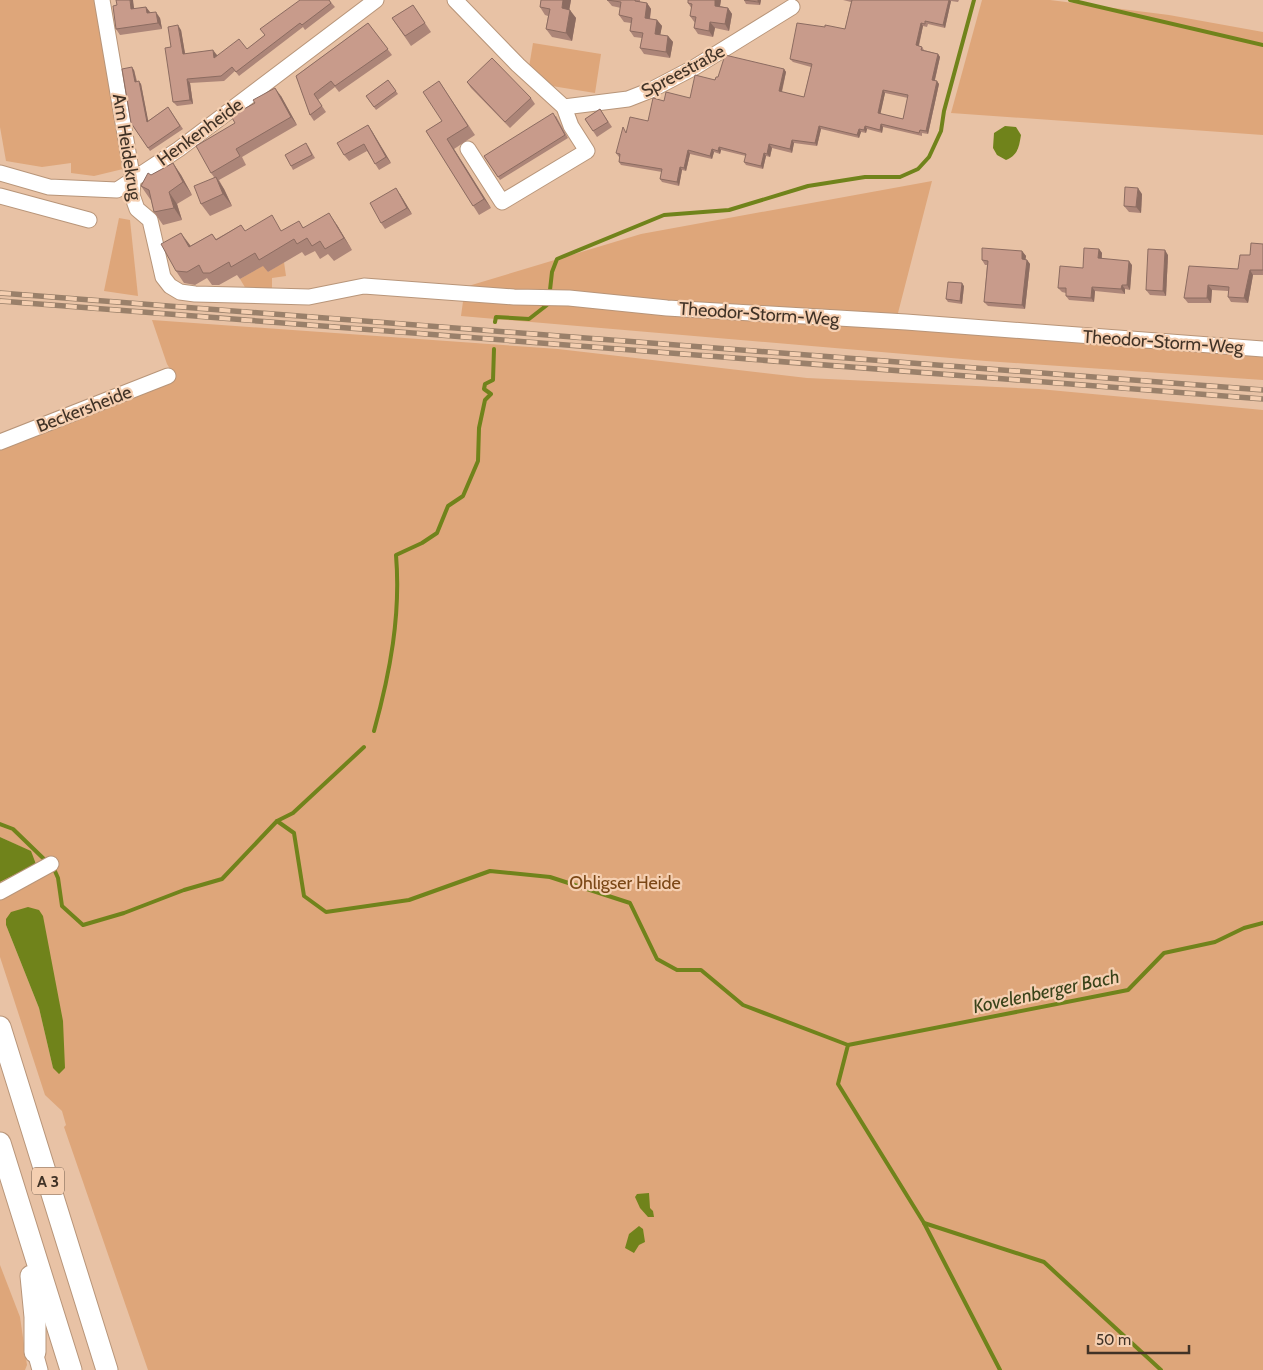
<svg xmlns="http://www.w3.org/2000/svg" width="1263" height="1370" font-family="Cabin,sans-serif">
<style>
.green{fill:#dea67a;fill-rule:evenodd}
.water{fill:#70831b}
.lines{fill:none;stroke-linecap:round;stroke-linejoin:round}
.stream{stroke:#70831b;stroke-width:4}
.minor-casing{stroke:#b89579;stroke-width:17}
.highway-casing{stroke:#b89579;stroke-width:23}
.minor{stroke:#fff;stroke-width:15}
.highway{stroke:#fff;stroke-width:21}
.rail-casing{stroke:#9a806a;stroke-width:5.5}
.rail{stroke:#f5cfb1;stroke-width:4;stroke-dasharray:11;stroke-linecap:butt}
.wall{fill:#ac8578;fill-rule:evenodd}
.shaded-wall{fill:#8c6c61}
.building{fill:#c89b8b;stroke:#8c6c61;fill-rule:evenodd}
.labels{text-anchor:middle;stroke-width:4.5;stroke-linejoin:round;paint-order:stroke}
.shield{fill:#f5cfb1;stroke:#766150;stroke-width:1}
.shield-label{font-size:16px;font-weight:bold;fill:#403226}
.street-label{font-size:18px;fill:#403226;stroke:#f5cfb1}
.park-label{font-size:18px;fill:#7b4716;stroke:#f5cfb1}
.water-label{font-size:19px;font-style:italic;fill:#3a431a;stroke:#f5cfb1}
</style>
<rect width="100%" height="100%" fill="#e8c2a5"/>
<g class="green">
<path d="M0 0H95L123 169 94 176 71 173V163L42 167 6 161 0 127Z"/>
<path d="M982 0H1050L1169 15 1263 32V135L951 113Z"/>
<path d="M533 43 601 54 595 93 552 86 529 67Z"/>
<path d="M932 181 898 313V328L1263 357V380L986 361 461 316 465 287 641 234Z"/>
<path d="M119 218 130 220 138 296 104 291Z"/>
<path d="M284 262 286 276 272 278V290L246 289 240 279 264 265 268 272Z"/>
<path d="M152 320 558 349 807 378 1039 389 1263 410V1370H148L64 1127 66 1125 62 1111 45 1095 0 957V882L36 863 30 851 0 837V446L175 377 167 364ZM6 919 65 1068H53L39 1008 6 925Z"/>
<path d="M0 1265 20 1317 27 1365 25 1370H0Z"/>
</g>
<g class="water">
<path d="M1005 126 1016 127 1021 135C1019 147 1018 155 1006 160L997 155 993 148 994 133Z"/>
<path d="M0 837 31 851 36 864 0 882Z"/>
<path d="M28 907 39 910 43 916 63 1021 65 1068 59 1074 53 1068 39 1008 6 925V919L11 912Z"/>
<path d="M649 1193 650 1208 653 1211 654 1217H648L640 1208 635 1197 637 1194Z"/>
<path d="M639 1226 643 1229 645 1242 639 1245 634 1253 625 1248 629 1234Z"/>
</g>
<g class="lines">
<g class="stream">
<path d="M1070 0 1263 45"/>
<path d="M550 290 552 272 557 259 664 215 729 210 808 186 865 177H900L918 169 929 157 941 131 944 111 974 0"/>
<path d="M495 322 496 317 529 319 547 305"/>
<path d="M374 731C390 673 401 615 396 555L422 543 437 533 448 506 463 496 478 461 479 428 485 400 491 394 484 389 485 384 493 380 494 349"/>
<path d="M277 821 294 833 304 896 326 912 409 900 490 871 550 877 630 903 657 959 677 970H701L743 1005 848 1045 838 1084 924 1223 1000 1370"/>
<path d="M0 824 13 829 45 860"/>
<path d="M54 869 58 878 62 906 83 925 124 913 184 890 222 879 277 821 293 813 364 747"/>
<path d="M848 1045 1128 990 1164 953 1215 942 1244 928 1263 923"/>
<path d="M924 1223 1044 1262 1161 1370"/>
</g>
<defs>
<g id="minor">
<path d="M102 0 133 181 132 195 137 209 150 220 163 277 170 286 180 292 195 294 309 297 364 286 514 297 569 298 667 308 906 322 1263 349"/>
<path d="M455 0 518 65 564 107 571 126 587 151 502 202 468 149"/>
<path d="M564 107 628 99 651 90 695 67 792 7"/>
<path d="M0 173 49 187 117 190 179 149 376 0"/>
<path d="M0 196 89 220"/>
<path d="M0 442 168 376"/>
<path d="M0 892 51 864"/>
<path d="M35 1352 40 1370"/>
</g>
<g id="highway">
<path d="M0 1027 107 1370"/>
<path d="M0 1143 71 1370"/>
<path d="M31 1276 35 1317V1352"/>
</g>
</defs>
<use href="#minor" class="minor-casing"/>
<use href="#highway" class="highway-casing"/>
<use href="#minor" class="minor"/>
<use href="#highway" class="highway"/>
<defs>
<g id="rail">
<path d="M0 293 1263 390"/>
<path d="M0 301 1263 399"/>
</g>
</defs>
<use href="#rail" class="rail-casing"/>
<use href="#rail" class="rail"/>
</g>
<g class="wall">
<path d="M329 0 335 7 305 30 303 27 239 76 235 71 224 81 190 83 193 104 177 106 173 102 171 47 181 30 185 54 217 55V56L247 49 265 35Z"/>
<path d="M541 0H571L569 10 576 18 572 41 552 37 546 29 548 16 545 15 540 7Z"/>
<path d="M607 0H640V2L647 3 651 9 650 19 657 20 662 26 660 35 668 36 673 42 670 58 644 54 640 48 642 38 634 37 630 31 631 23 624 22 619 15 621 8 612 6Z"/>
<path d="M688 0H721L720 6 728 8 732 14 729 31 715 28 713 37 698 34 694 28 695 23 690 16 692 9 688 3Z"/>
<path d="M744 0H761L760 5 746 4Z"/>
<path d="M843 0H959L958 2 951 1 945 28 928 24 927 27 923 26 919 46 922 47 924 50 938 54 940 57 935 80 939 84 928 134 922 133V136L883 127 882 133 867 129 866 133 861 132 859 138 821 129 817 146 794 143 792 153 772 148 770 157 766 156 763 169 746 165 744 162 746 156 721 150 720 154 714 152 712 159 690 154 686 171 682 170 679 186 662 182 660 179 662 172 621 165 619 162 620 157H619L616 153 627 133 648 121 664 101 690 98 718 77 784 69 786 72 782 92 804 97 811 67 793 62 790 59 825 27 845 29 851 2ZM885 93 908 98 903 119 880 114Z"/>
<path d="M413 5 431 32 411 46 392 18Z"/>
<path d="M146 7 150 13 160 18 162 29 120 35 116 29 134 9Z"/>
<path d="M368 23 392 55 339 92 335 87 318 100 326 112 314 121 310 115 296 76Z"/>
<path d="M134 70 137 81 141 84 148 121 168 107 183 129 150 151 131 123Z"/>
<path d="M388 80 398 94 376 110 366 96Z"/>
<path d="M439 81 475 135 454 149 491 208 479 215 426 131 442 121Z"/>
<path d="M467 82 531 98 535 104 510 128 471 88Z"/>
<path d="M281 96 297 125 242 157 246 165 219 180 224 189 232 206 210 216 201 204 214 177 211 173 235 123Z"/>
<path d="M600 109 612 127 597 137 585 119Z"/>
<path d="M556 116 568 138 500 180 484 156Z"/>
<path d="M368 125 391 163 379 170 367 151 349 161 344 155Z"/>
<path d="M308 146 315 158 293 170 291 166Z"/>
<path d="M173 163 181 175 192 195 177 204 182 220 163 225 154 212 151 200 150 199 141 186 151 175Z"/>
<path d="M400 194 412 214 385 229 381 223Z"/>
<path d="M1142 194 1141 213 1129 212 1124 206Z"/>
<path d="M241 225 245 231H282L303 227 337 225 352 250 334 261 328 254 320 259 315 251 305 256 302 252 268 272 263 266 240 279 237 275 219 285H212L207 278 195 285 184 283 176 271 190 246 212 234 216 239Z"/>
<path d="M1263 244V275H1253L1248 303 1231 302 1228 297V291L1212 290 1211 303H1188L1184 298 1238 269 1250 255Z"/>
<path d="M1099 249 1102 253V259L1132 265 1130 290 1125 289V294L1095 291 1094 302 1069 300 1066 296V293L1062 292 1058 288 1083 268Z"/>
<path d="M1022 251 1026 256 1025 260H1027L1030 264 1025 309 988 306 984 302 987 265H985L982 260Z"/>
<path d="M1168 255 1166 296 1150 295 1146 290Z"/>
<path d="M964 286 962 304 948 302 946 299Z"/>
</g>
<g class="shaded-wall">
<path d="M130 0H133L135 15 131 9Z"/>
<path d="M563 0H571L568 17 562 8Z"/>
<path d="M715 0H721L719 12 715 6Z"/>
<path d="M758 0H761L760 5 758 2Z"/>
<path d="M949 0 951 1 945 28 943 25Z"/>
<path d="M647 3 651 9 649 24 645 18Z"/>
<path d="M146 7 150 12 151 19 147 13Z"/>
<path d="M728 8 732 14 729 31 725 24Z"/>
<path d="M570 10 576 18 572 41 566 33Z"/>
<path d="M156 12 160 18 162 29 158 23Z"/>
<path d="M657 20 662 26 659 41 655 34Z"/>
<path d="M710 22 715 28 713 37 709 31Z"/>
<path d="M921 23 923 26 918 48 916 45Z"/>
<path d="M178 25 181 30 186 59 183 54Z"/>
<path d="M668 36 673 42 670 58 666 52Z"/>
<path d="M213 50 217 55 218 63 214 58Z"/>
<path d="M938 54 940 57 934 83 932 80Z"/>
<path d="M132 67 134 70 137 85 135 82Z"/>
<path d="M784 69 786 72 781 94 779 91Z"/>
<path d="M187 79 190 83 193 104 190 100Z"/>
<path d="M139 81 141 84 149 125 147 122Z"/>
<path d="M937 81 939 84 928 134 926 131Z"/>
<path d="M275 88 281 96 297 125 291 117Z"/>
<path d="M883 90 885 93 880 116 878 113Z"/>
<path d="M881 124 883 127 882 133 880 130Z"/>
<path d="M368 125 372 131 391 163 386 157Z"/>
<path d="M819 126 821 129 817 146 815 143Z"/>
<path d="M865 126 867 129 866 133 864 130Z"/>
<path d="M859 129 861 132 859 138 857 135Z"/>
<path d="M447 139 454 149 491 208 484 199Z"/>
<path d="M792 140 794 143 792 153 790 149Z"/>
<path d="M769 144 772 148 770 157 767 154Z"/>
<path d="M719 147 721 150 720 154 718 151Z"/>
<path d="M712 149 714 152 712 159 710 156Z"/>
<path d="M688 150 690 154 686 171 684 168Z"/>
<path d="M764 153 766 156 763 169 761 166Z"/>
<path d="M173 163 181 175 192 195 183 182Z"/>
<path d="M680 167 682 170 679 186 677 182Z"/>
<path d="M216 177 224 189 232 206 223 194Z"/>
<path d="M396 188 400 194 412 214 407 208Z"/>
<path d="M1138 188 1142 194 1141 213 1136 207Z"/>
<path d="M169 192 177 204 182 220 174 208Z"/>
<path d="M329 213 337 225 352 250 344 238Z"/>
<path d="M181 233 190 245 198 259 189 247Z"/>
<path d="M1099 249 1102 253 1101 263 1098 258Z"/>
<path d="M1165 250 1168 255 1166 296 1163 291Z"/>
<path d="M1022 251 1026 256 1025 264 1022 259Z"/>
<path d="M1027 260 1030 264 1025 309 1022 305Z"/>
<path d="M1129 261 1132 265 1130 290 1127 285Z"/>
<path d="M1250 270 1253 275 1248 303 1244 298Z"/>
<path d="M962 283 964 286 962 304 960 301Z"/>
<path d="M1122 285 1125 289V294L1121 289Z"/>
<path d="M1208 285 1212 290 1211 303 1207 298Z"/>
<path d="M1092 287 1095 291 1094 302 1091 298Z"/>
</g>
<g class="building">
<path d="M116 0H130L131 9 146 7 147 13 156 12 158 23 116 29 113 6 117 5Z"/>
<path d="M300 0H329L331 3 302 25 300 23 236 72 232 67 221 76 187 79 190 100 173 102 165 48 171 47 168 27 178 25 183 54 213 50 214 58 239 39 247 49 265 35 260 29Z"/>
<path d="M541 0H563L562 8 570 10 566 33 546 29 550 9 540 7Z"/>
<path d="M607 0H635V1L647 3 645 18 657 20 655 34 668 36 666 52 640 48 643 33 630 31 632 18 619 15 621 2Z"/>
<path d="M688 0H715V6L728 8 725 24 710 22 709 31 694 28 696 17 690 16 692 4 688 3Z"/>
<path d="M744 0H758V2Z"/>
<path d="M852 0H949L943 25 925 21V24L921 23 916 45 922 47 921 50 938 54 932 80 937 81 926 131 920 130 919 133 881 124 880 130 865 126 864 130 859 129 857 135 819 126 815 143 792 140 790 149 769 144 767 154 764 153 761 166 744 162 746 154 719 147 718 151 712 149 710 156 688 150 684 168 680 167 677 182 660 179 662 169 619 162 620 154 616 153 623 127 626 133 630 117 648 121 653 98 664 101 666 92 690 98 695 75 715 80 716 77H718L725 55 784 69 779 91 804 97 812 64 790 59 797 23 825 27V25L845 29ZM883 90 908 95 903 119 878 113Z"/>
<path d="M413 5 425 23 405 36 392 18Z"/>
<path d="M368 23 388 49 335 86 331 81 314 94 322 106 310 115 296 76Z"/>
<path d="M492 58 531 98 505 122 467 82Z"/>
<path d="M132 67 135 82 139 81 147 122 168 107 180 126 148 148 131 123 122 69Z"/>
<path d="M388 80 396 91 374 107 366 96Z"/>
<path d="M439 81 468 126 447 139 484 199 473 206 426 131 442 121 423 92Z"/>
<path d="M275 88 291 117 236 149 240 156 211 173 196 146 235 123 231 116 255 103 253 100Z"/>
<path d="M600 109 608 122 593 131 585 119Z"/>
<path d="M553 113 565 135 498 177 484 156Z"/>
<path d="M368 125 386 157 375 164 364 144 344 155 337 143Z"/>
<path d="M306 143 312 155 291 166 285 155Z"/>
<path d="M173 163 183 182 169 192 174 208 154 212 149 190 141 186 148 173 151 175Z"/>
<path d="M216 177 223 194 201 204 194 186Z"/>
<path d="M1125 187 1138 188 1136 207 1124 206Z"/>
<path d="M396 188 407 208 381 223 370 203Z"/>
<path d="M329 213 344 238 325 249 320 241 312 246 307 238 297 244 294 239 259 260 255 253 231 267 229 262 210 273H203L199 265 187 272 176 271 161 244 181 233 189 247 212 234 216 240 241 225 245 231 272 215 281 231 299 221 303 228Z"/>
<path d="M1251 243 1263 244V270H1250L1244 298 1228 297 1229 287 1208 285 1207 298H1184L1189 266 1238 269 1240 255H1250Z"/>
<path d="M982 248 1022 251V259L1027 260 1022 305 984 302 988 261 982 260Z"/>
<path d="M1084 248 1099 249 1098 258 1129 261 1127 285H1122L1121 289 1092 287 1091 298 1066 296V288H1058L1060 266 1083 268Z"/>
<path d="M1148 249 1165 250 1163 291 1146 290Z"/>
<path d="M948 282 962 283 960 301 946 299Z"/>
</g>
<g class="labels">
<rect class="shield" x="32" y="1167.5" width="32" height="27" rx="4"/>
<g class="shield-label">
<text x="48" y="1187">A 3</text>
</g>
<g class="street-label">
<text transform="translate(683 71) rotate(-28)" y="6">Spreestraße</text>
<text transform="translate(200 132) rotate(-36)" y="6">Henkenheide</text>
<text transform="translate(127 147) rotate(81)" y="6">Am Heidekrug</text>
<text transform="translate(759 314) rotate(4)" y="6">Theodor-Storm-Weg</text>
<text transform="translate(1163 342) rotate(4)" y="6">Theodor-Storm-Weg</text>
<text transform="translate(84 409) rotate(-21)" y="6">Beckersheide</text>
</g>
<g class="park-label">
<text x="625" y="889">Ohligser Heide</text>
</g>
<g class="water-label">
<text transform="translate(1046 991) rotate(-12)" y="7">Kovelenberger Bach</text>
</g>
</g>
<path d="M1088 1345v8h101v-8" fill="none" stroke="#403226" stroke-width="2.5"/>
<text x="1096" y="1345" font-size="15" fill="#403226" stroke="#f5cfb1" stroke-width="4" paint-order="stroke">50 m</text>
</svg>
